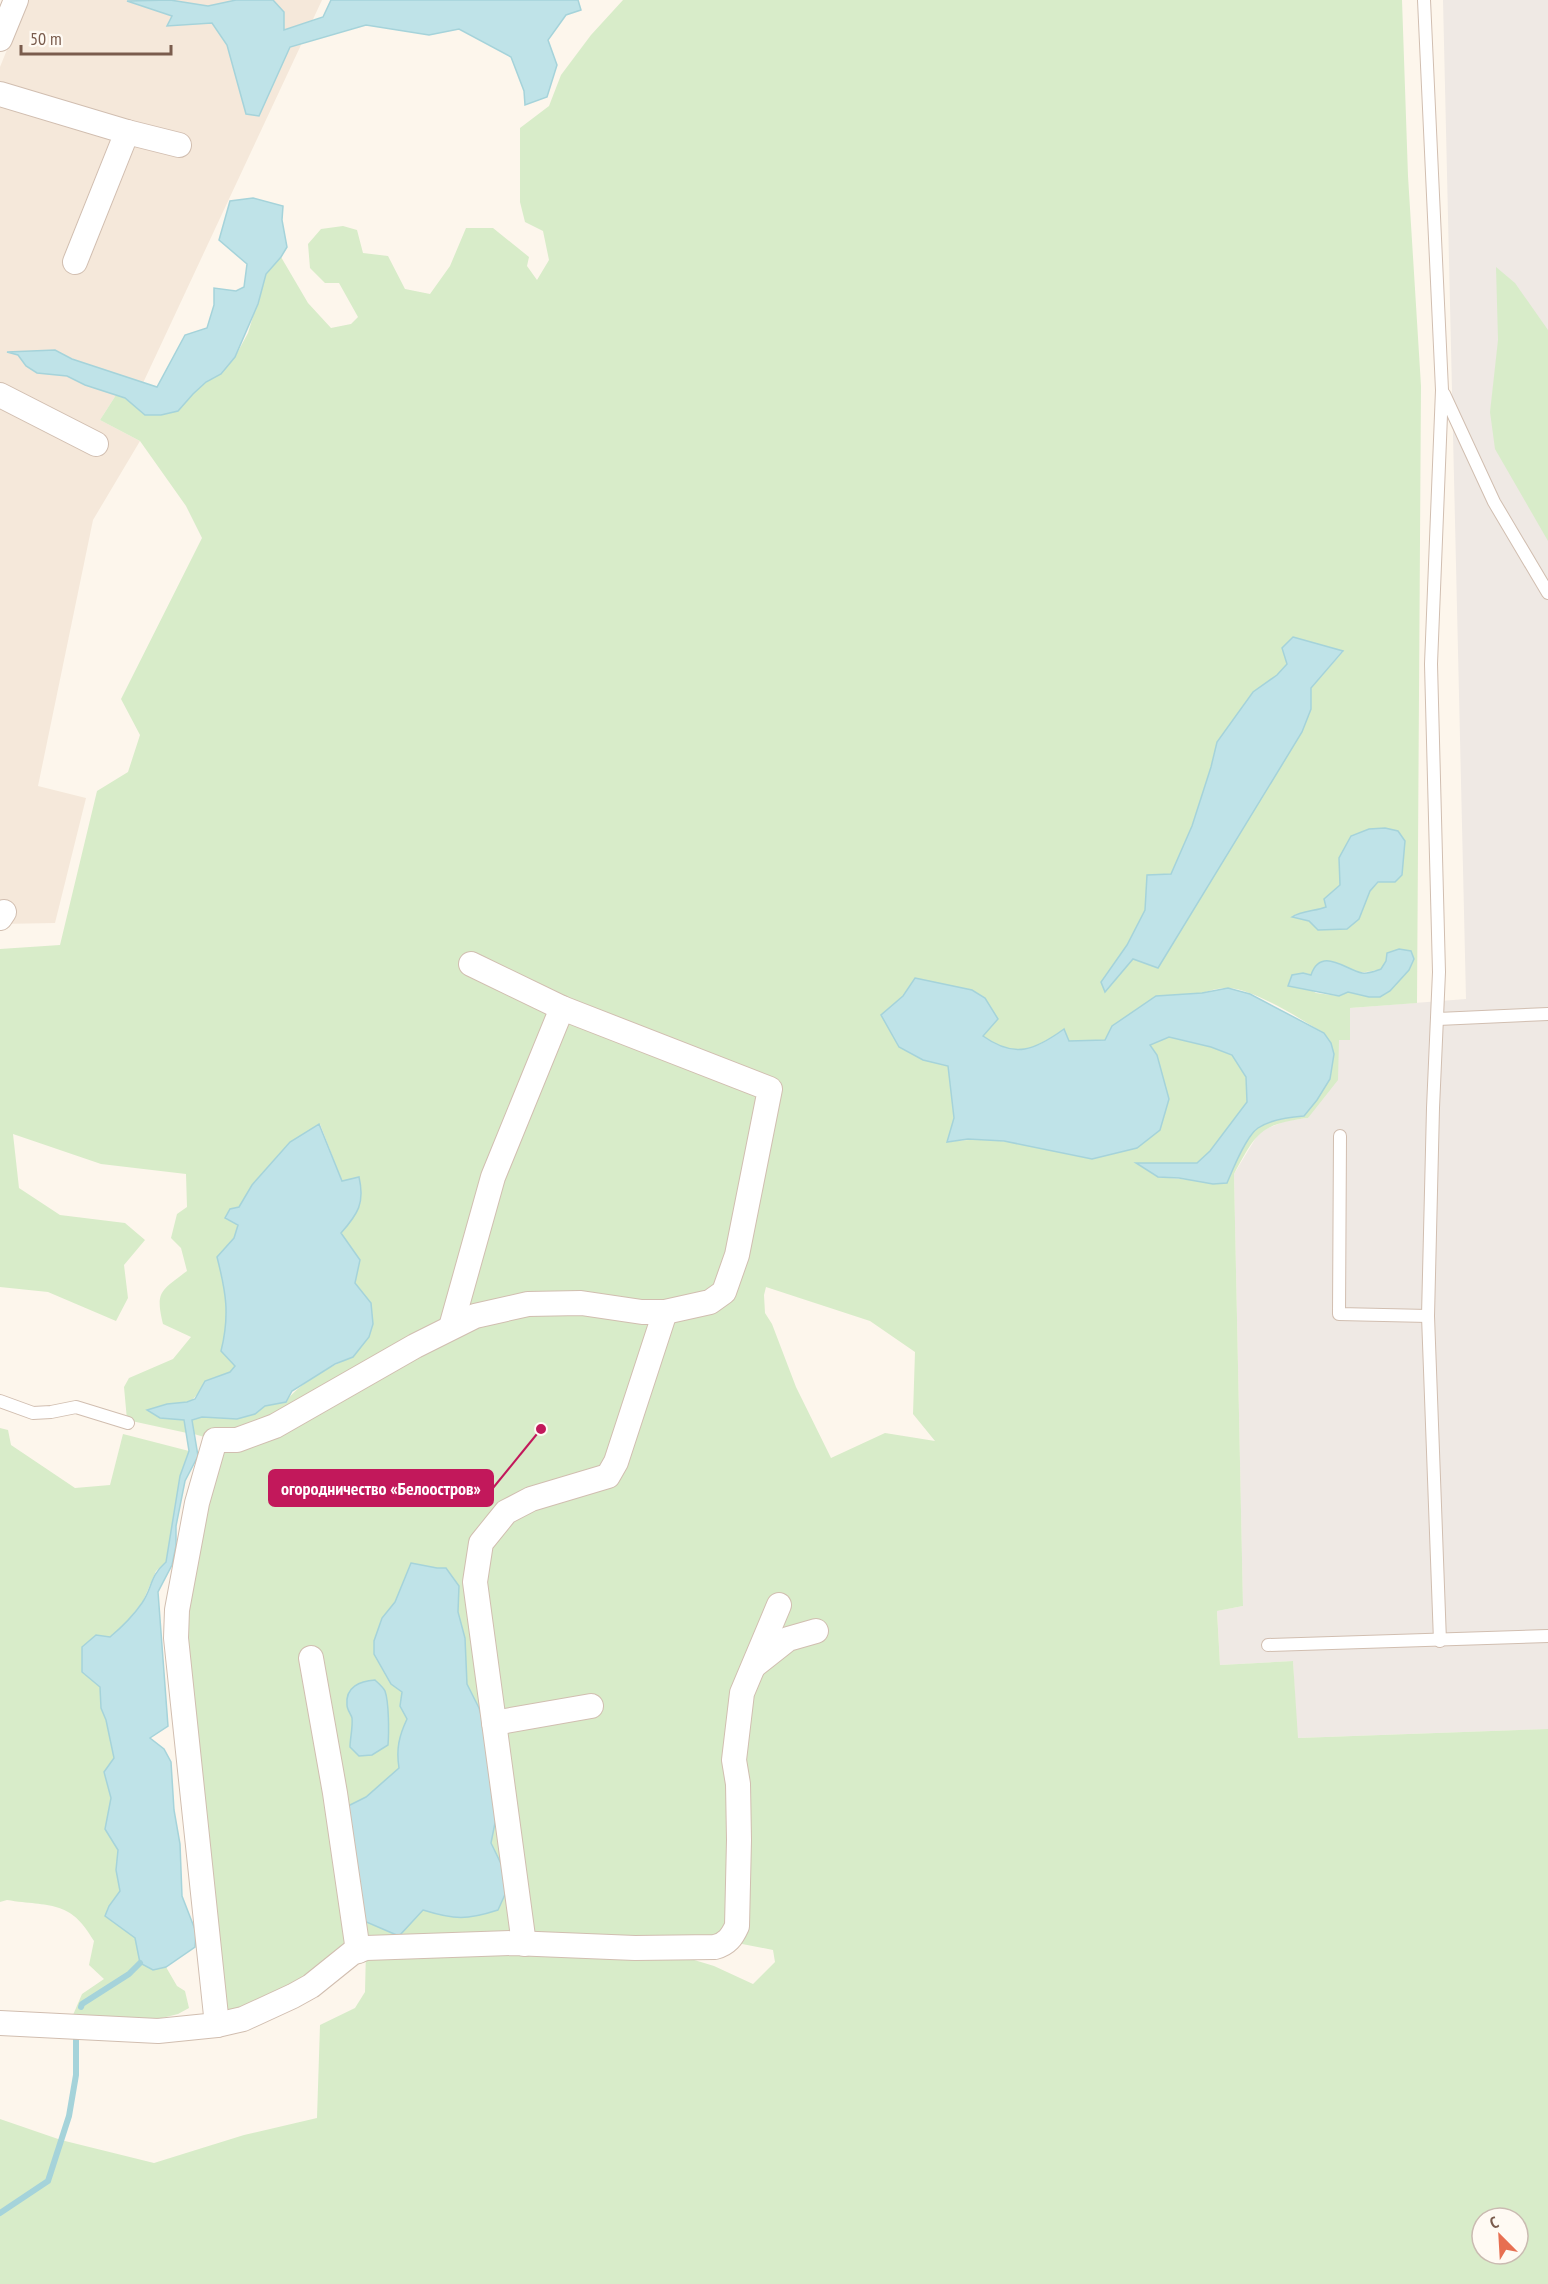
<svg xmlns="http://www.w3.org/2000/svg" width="1548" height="2284" font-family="'PT Sans Narrow',sans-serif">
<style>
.residential{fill:#f5e8da}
.industrial{fill:#efe9e4}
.green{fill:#d8ecc9;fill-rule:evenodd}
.water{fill:#bfe3e8;stroke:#a5d3da;stroke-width:1.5}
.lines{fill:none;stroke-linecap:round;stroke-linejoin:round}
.stream{stroke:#a5d3da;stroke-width:6}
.service-casing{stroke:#d1beb0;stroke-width:14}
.minor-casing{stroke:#d1beb0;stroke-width:26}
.service{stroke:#fff;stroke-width:12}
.minor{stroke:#fff;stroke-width:24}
.leader{fill:none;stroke:#c2185b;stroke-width:2}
.callout-dot{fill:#c2185b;stroke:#fffaf3;stroke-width:2}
.callout{fill:#c2185b;stroke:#c2185b;stroke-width:2}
.callout-label{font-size:18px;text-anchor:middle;font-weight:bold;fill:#fff}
</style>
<rect width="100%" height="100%" fill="#fdf6ec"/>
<path class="residential" d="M27 0H322L143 383 72 359 55 350 9 352 18 355 26 366 37 373 67 376 85 385 116 395 100 420 140 441 93 520 38 786 86 798 55 923 0 924V67Z"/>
<path class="industrial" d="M1443 0H1548V1729L1297 1738 1293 1661 1220 1665 1217 1611 1243 1606 1234 1174 1260 1131 1286 1121 1308 1118 1339 1039 1350 1040V1008L1466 999Z"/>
<g class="green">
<path d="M623 0H1402L1408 176 1421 386 1417 1003 1350 1008V1040H1339L1338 1080 1308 1118C1260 1124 1256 1133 1234 1174L1243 1606 1217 1611 1220 1665 1293 1661 1298 1738 1548 1729V2284H0V2119L61 2140 154 2163 244 2135 317 2118 320 2025 355 2008 365 1992 366 1949 216 2022 176 1638 211 1439 194 1434 191 1420 202 1417 237 1419 255 1414 265 1406 286 1402C296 1385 334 1364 353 1357L371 1303 355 1283 360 1260 340 1233C358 1214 365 1204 359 1178L342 1181 320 1124 290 1142 252 1185 239 1207 238 1225 234 1238 217 1257C226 1292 230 1315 221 1351L235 1366 230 1372 205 1381C193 1404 192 1402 167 1404L160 1418 184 1420 187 1433 127 1420 124 1387 129 1378 173 1359 191 1337 163 1324C155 1291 161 1291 187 1271L181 1248 171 1238 177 1214 187 1207 186 1174 101 1164 13 1134 19 1188 60 1215 125 1223 145 1240 124 1265 128 1298 116 1321 48 1292 0 1287V949L60 945 97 791 128 772 140 735 121 699 202 538 186 506 140 441 100 420 116 395 125 398 145 415 178 411 193 394 206 382 221 374 235 357 248 333 266 274 281 257 308 303 331 328 351 324 358 317 339 283H325L310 268 308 244 321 229 343 226 357 230 363 253 388 256 405 289 430 294 450 266 466 228H493L529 257 527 266 537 280 549 260 543 231 525 222 520 202V128L549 106 561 75 591 35ZM1343 652 1311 688V709L1158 968 1133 959 1105 991 1101 982 1127 945 1145 910 1147 875H1171L1192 826 1211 767 1217 742 1253 692 1277 675 1288 664ZM1405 841 1402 875 1395 882H1379L1370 891 1359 919 1318 930 1309 921 1293 917 1296 914 1309 913 1326 907 1324 899 1340 885 1339 858ZM1414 959 1409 970 1390 991 1369 997 1348 992 1339 996 1316 993 1308 988 1303 973C1321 977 1363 974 1382 969L1386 961ZM915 978C939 998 984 1046 1013 1050 1029 1053 1051 1038 1064 1029L1069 1041C1080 1041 1095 1043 1106 1040 1140 1029 1195 986 1229 988 1256 990 1300 1019 1324 1033L1304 1116C1289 1117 1270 1120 1258 1128 1246 1136 1233 1169 1227 1183L1158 1177 1137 1163 1197 1164 1210 1151 1247 1102 1246 1077 1232 1055 1211 1047 1169 1037 1150 1044 1157 1055 1092 1159C1046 1148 996 1134 948 1142L954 1118 948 1066 881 1015 903 996ZM766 1287 870 1321 915 1352 913 1414 935 1441 885 1433 831 1458 796 1387 772 1324 765 1313 764 1295ZM737 1943 773 1950 775 1962 753 1984 714 1966 691 1959ZM1482 2218H1518V2254H1482Z"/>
<path d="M1496 267 1515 283 1548 330V541L1495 449 1490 412 1498 340Z"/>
<path d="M0 1428 8 1430 11 1445 75 1488 110 1485 123 1434 189 1451 180 1476 166 1562 156 1571 143 1601 124 1625 110 1638 82 1672 100 1686 101 1708 106 1720 114 1758 104 1772 111 1798 105 1829 118 1850 116 1870 120 1891 109 1906 135 1938 153 1970 166 1967 177 1986 185 1991 189 2008 178 2014 150 2021 73 2015 82 1994 104 1979 89 1965 94 1941C70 1899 50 1907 7 1900L0 1902Z"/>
</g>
<g class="water">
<path d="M170 0 208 6 236 0H273L284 12V30L323 17 331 0H578L581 10 566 15 548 40 557 65 547 97 525 105 524 91 511 57 459 29 429 35 366 25 290 47 259 116 246 114 227 45 212 23 167 26 172 16 127 1Z"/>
<path d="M253 198 283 206 282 220 287 247 281 257 266 274 258 304 235 357 221 374 206 382 193 394 178 411 161 415H145L125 398 85 385 67 376 37 373 26 366 18 355 7 352 55 350 72 359 157 387 185 335 207 328 214 305V288L236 291 244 287 247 264 219 240 230 201Z"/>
<path d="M1293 637 1343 651 1311 688V709L1302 732 1158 968 1133 959 1105 992 1101 982 1127 945 1145 910 1147 875 1171 874 1192 826 1211 767 1217 742 1253 692 1277 675 1287 664 1282 648Z"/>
<path d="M1385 828 1398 831 1405 841 1402 875 1395 882H1378L1370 891 1359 919 1347 929 1318 930 1309 921 1292 917C1301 911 1316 911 1326 907L1324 899 1340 885 1339 858 1351 836 1369 829Z"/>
<path d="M1399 949 1411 951 1414 959 1409 970 1390 991 1380 997H1369L1348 992 1339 996 1288 986 1292 975 1303 973 1311 975C1321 946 1346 970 1362 973 1368 974 1375 971 1381 969L1386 961 1387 953Z"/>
<path d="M915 978 972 990 985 998 998 1019 983 1036C1015 1059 1035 1050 1064 1029L1069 1041 1105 1040 1112 1026 1156 996 1202 993 1228 988 1250 994 1324 1033 1331 1043 1334 1054 1330 1079 1317 1100 1304 1116C1289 1117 1270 1120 1258 1128 1246 1136 1233 1169 1227 1183L1213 1184 1179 1178 1158 1177 1136 1163H1197L1210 1151 1247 1102 1246 1077 1232 1055 1211 1047 1169 1037 1150 1045 1157 1055 1169 1099 1160 1130 1137 1148 1092 1159 1004 1141 968 1139 947 1142 954 1118 948 1066 923 1060 899 1047 881 1015 903 996Z"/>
<path d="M319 1124 342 1181 359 1177C365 1203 358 1214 341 1233L360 1260 355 1283 371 1303 373 1324 369 1337 353 1357 335 1364 292 1391 286 1402 265 1406 255 1414 237 1419 202 1417 192 1420 198 1456 185 1481 176 1526V1546L172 1565 158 1592 168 1726 150 1738 164 1749 171 1762 174 1810 180 1844 182 1896 196 1932 195 1947 166 1967 153 1970 140 1963 135 1938 105 1916 109 1906 120 1891 116 1870 118 1850 105 1829 111 1798 104 1772 114 1758 106 1720 101 1708 100 1687 82 1672V1647L96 1635 110 1637C122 1627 133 1616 142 1603 153 1587 149 1577 166 1562L180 1476 189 1451 184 1420 160 1418 147 1410 167 1404 187 1402 195 1399 205 1381 230 1372 235 1366 221 1351C230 1315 226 1292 217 1257L234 1238 238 1225 225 1218 230 1209 239 1207 252 1185 290 1142Z"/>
<path d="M411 1563 437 1568H446L459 1586 458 1612 465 1638 467 1684 479 1708 488 1737 496 1818 491 1843 505 1872 507 1890 498 1910C467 1920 455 1920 423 1910L399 1936 364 1921 346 1807 366 1797 399 1768C396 1749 399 1736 407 1719L400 1706 402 1692 391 1684 374 1654V1641L382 1618 395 1602Z"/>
<path d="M375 1680C378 1683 383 1687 385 1691 389 1702 389 1733 388 1745L372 1755 359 1756 350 1747C350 1739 353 1727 352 1718 351 1714 347 1710 347 1705 345 1687 360 1681 375 1680Z"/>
</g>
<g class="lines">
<g class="stream">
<path d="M81 2007 82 2004 129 1974 140 1963"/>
<path d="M0 2213 48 2181 69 2116 76 2075V2040"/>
</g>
<defs>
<g id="service">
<path d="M1424 0 1442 390 1431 664 1439 972 1433 1108 1428 1316 1440 1641"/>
<path d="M1444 394 1494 502 1548 593"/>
<path d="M1438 1019 1548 1014"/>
<path d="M1340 1136 1339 1314 1428 1316"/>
<path d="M0 1401 33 1413 51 1412 76 1407 128 1423"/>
<path d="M1268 1645 1548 1636"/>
</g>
<g id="minor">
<path d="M0 39 16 0"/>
<path d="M0 94 127 132 179 145"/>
<path d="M75 262 127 132"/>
<path d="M0 395 96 444"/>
<path d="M0 918 4 912"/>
<path d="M451 1327 493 1177 562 1008"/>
<path d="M311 1658 335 1793 358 1951"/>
<path d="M755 1665 788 1639 816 1631"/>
<path d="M494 1723 591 1706"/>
<path d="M524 1944 475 1582 481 1543 506 1512 531 1499 608 1476 616 1462 665 1312"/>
<path d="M0 2023 158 2031 217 2025 243 2019 293 1996 311 1986 352 1953 366 1948 513 1943 635 1948 715 1947C727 1944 732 1937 737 1926L739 1840 738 1784 734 1760 742 1693 779 1605"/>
<path d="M217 2025 176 1638 177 1610 197 1503 215 1440H237L275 1426 415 1346 475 1316 528 1304 581 1303 642 1312H665L710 1302 724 1292 737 1255 770 1089 562 1008 471 964"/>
</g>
</defs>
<use href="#service" class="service-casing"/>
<use href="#minor" class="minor-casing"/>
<use href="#service" class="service"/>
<use href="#minor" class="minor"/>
</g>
<path class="leader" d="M541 1429L493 1488"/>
<circle class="callout-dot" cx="541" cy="1429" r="6"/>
<rect class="callout" x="269" y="1470" width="224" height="36" rx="6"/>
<g class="callout-label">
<text x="381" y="1495">огородничество «Белоостров»</text>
</g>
<g transform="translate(1500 2236) rotate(336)"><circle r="28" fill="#fffaf3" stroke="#cabbb1" stroke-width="1.5"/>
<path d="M0-4.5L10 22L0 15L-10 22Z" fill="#e76f51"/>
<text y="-9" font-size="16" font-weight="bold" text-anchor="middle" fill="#7a5c4d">С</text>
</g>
<path d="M21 45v9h150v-9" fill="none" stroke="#7a5c4d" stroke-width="3"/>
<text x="30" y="45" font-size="18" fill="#7a5c4d" stroke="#fffaf3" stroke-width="4.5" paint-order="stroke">50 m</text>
</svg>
